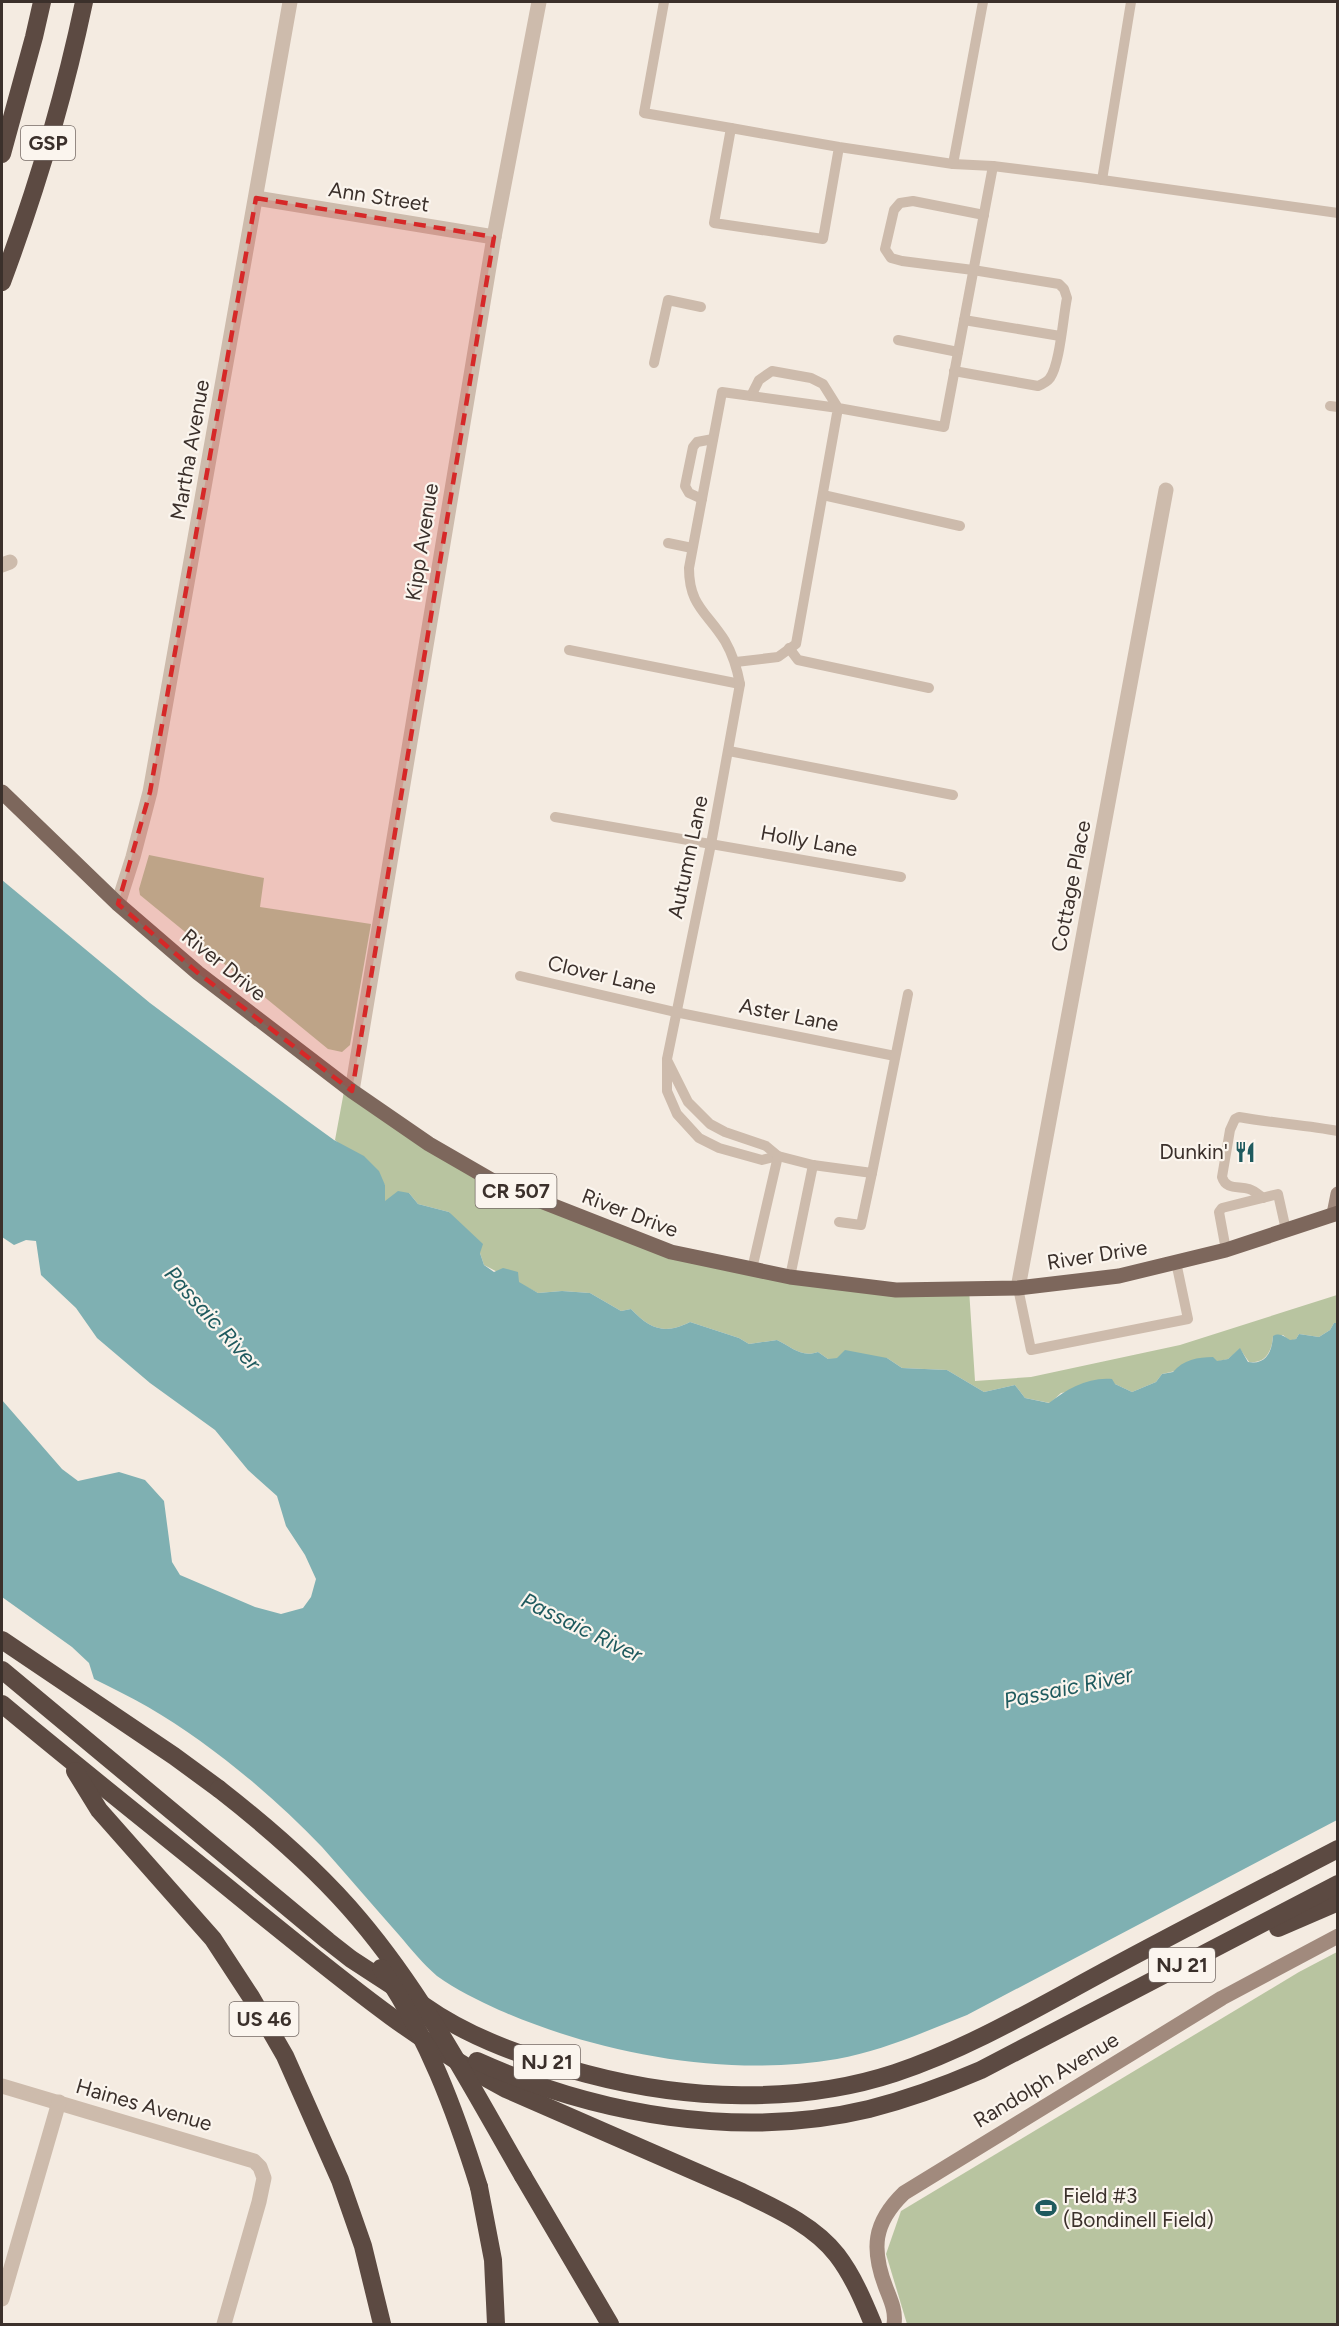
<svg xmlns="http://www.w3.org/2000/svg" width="1339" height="2326" font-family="Figtree,sans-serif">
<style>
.green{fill:#b8c4a0}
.water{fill:#7fb0b2}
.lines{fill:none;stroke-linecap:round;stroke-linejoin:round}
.lane{stroke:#cdbbac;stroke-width:10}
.street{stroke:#cdbbac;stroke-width:15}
.secondary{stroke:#a18a7d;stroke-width:15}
.primary{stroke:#7d675c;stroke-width:15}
.highway{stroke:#5c4a42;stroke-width:18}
.highway-bridge{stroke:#5c4a42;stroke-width:18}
.marked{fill:#d62828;fill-opacity:0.2;stroke:#d62828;stroke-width:4.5;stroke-dasharray:12 8;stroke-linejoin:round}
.labels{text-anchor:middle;stroke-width:4.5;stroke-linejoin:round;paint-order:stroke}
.shield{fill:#fbf5ee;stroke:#756b66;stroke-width:1.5}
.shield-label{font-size:20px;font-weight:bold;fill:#3b302b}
.street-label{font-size:21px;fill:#3b302b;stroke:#fbf5ee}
.poi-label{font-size:21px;fill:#3b302b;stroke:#fbf5ee;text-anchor:end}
.water-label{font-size:22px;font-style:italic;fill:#1f5a5e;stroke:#fbf5ee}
</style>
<rect width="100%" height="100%" fill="#f4ebe1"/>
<g class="green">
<path d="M149 855 264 878 260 907 371 924 350 1045 342 1052 328 1049 140 895 139 889Z"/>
<path d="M345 1086 500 1185 671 1252 896 1290 969 1289 975 1381 1031 1377 1180 1345 1337 1295V1323H1334L1330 1330 1319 1337 1299 1334 1296 1339 1290 1341 1283 1335 1273 1336C1272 1352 1265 1364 1249 1362L1240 1349 1228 1359 1162 1374 1156 1382 1132 1392 1115 1384 1061 1393 1050 1403 1025 1398 1015 1385 984 1392 947 1370 902 1368 887 1358 828 1359 818 1352C801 1358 792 1347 777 1340L749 1344 739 1338 690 1322C664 1335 650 1329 631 1309L621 1311 590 1293 562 1291 538 1293 484 1265 480 1253 449 1212 418 1204 409 1193 385 1202V1185L335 1140Z"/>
<path d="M1337 1952V2324H907L886 2254 901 2211 1299 1972Z"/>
</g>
<path class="water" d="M2 880 150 1003 305 1119 334 1140 364 1156 379 1171 385 1185V1201L398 1191 409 1193 418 1204 449 1212 483 1244 480 1253 484 1265 494 1272 503 1268 518 1272 519 1282 538 1293 562 1291 590 1293 621 1311 631 1309C650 1329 664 1335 690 1322L739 1338 749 1344 777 1340C792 1347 801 1358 818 1352L828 1359 837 1358 845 1350 887 1358 902 1368 947 1370 984 1392 1015 1385 1025 1398 1049 1403C1067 1389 1088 1377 1112 1379L1115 1384 1132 1392 1156 1382 1162 1374 1173 1372C1183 1360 1198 1357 1213 1357L1217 1361 1228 1359 1240 1348 1248 1362C1266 1365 1272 1352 1273 1336 1280 1332 1285 1337 1290 1340L1296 1339 1299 1334 1319 1337 1330 1330 1334 1323H1337V1820L967 2015C924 2032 882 2051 837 2059 728 2078 599 2054 499 2010 478 2000 456 1990 437 1976 423 1964 411 1949 399 1935 373 1906 348 1876 322 1847 271 1794 211 1744 148 1707 131 1697 112 1688 94 1679L89 1663 72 1647 2 1597V1400L62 1469 78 1481 119 1472 145 1480 164 1501 172 1562 180 1575 255 1607 281 1614 303 1608 311 1597 316 1579 305 1555 286 1526 277 1496 248 1470 215 1430 150 1383 97 1338 76 1308 41 1275 36 1241 26 1240 14 1245 2 1237Z"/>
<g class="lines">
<g class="lane">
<path d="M664 2 644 113 731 128"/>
<path d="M839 147 823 239 714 223 731 128 839 147 953 164 993 166 1081 177 1338 213"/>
<path d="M953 164 983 2"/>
<path d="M1102 180 1131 2"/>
<path d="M964 320 1060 336"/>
<path d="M898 340 958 352"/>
<path d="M654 363 668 300 701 307"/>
<path d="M954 371 1038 386C1043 384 1047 382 1050 378 1060 364 1063 317 1067 298L1064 289 1059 284 973 270 902 261 891 258 885 249 894 210 900 203 913 201 984 215"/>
<path d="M751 396 759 380 772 371 811 378 823 384 838 408 944 427 993 166"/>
<path d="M1330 406 1338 407"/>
<path d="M823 495 960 526"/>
<path d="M702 499 689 493 685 486 693 447 697 442 713 439"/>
<path d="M668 543 692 548"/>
<path d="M789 648 798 660 929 688"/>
<path d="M569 650 740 684"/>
<path d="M736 662 778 657 796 644 838 408 722 392 689 568C689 606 707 612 725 641 733 655 737 668 740 684L711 844 667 1059V1091L677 1114 699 1138 719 1148 762 1160 778 1156"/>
<path d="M729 751 953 795"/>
<path d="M555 817 901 877"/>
<path d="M520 976 675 1012 895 1056"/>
<path d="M667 1060 688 1102 710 1124 725 1132 766 1146 778 1156 813 1165 872 1173 908 994"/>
<path d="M1263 1198C1259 1195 1255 1191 1249 1189 1238 1186 1226 1190 1222 1177L1230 1130 1235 1119 1239 1117C1272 1123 1305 1125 1338 1131"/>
<path d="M839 1222 861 1225 872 1173"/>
<path d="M1226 1250 1219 1212 1222 1208 1278 1194 1286 1230"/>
<path d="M752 1269 778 1156"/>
<path d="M790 1277 813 1165"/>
<path d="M1018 1288 1031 1350 1188 1319 1176 1262"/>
</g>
<g class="street">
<path d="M256 198 494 237"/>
<path d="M2 565 10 562"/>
<path d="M118 904 133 857 150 792 290 2"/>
<path d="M352 1091 494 237 539 2"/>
<path d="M1018 1288 1166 490"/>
<path d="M2 2086 254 2161 260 2167 264 2178 259 2202 224 2324"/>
<path d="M2 2299 59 2102"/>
</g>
<g class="secondary">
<path d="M1334 1214 1338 1194"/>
<path d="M894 2324C896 2311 891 2301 886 2288 871 2249 873 2223 904 2193L1222 1998 1338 1936"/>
</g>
<path class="primary" d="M2 792 118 904 198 973 352 1091 429 1144 500 1185 671 1252 790 1277 896 1290 1018 1288 1119 1276 1226 1250 1338 1213"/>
<g class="highway">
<path d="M2 154 34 37 42 2"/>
<path d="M2 282C36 191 64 97 84 2"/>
<path d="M2 1640 174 1756 219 1789"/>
<path d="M2 1670 328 1941 351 1959 394 1987"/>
<path d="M2 1704C87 1775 174 1843 259 1913 340 1978 413 2040 506 2089L742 2192C775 2208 814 2225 837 2255 853 2276 863 2300 873 2324"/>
<path d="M75 1771 99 1810 213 1939 251 1997 285 2056 340 2180 363 2246 382 2324"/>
<path d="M1278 1928 1338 1902"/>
<path d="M423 2005C471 2039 530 2059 587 2074 685 2100 798 2105 895 2073 970 2048 1040 2006 1109 1969 1185 1928 1261 1889 1338 1849"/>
<path d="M477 2061C597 2115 740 2140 869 2109 908 2099 944 2086 981 2070L1338 1884"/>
<path d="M523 2176 610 2324"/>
<path d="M479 2187 493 2260 496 2324"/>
</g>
<g class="highway-bridge">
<path d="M219 1789C269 1828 318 1870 359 1919 425 1997 472 2088 523 2176"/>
<path d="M381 1968C427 2035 455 2110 479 2187"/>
</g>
</g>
<path class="marked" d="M256 198 494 237 352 1091 198 973 118 904 150 792Z"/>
<defs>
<symbol id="restaurant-bare" viewBox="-9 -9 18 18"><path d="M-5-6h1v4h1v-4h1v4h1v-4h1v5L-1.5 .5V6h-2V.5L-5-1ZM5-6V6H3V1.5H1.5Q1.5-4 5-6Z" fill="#1f5a5e" stroke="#fbf5ee" stroke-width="2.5" paint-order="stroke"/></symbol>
<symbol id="stadium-bare" viewBox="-9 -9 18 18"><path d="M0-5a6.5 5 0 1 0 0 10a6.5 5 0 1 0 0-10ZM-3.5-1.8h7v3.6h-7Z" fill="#1f5a5e" stroke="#fbf5ee" stroke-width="2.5" paint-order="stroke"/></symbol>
</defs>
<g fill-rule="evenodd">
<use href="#restaurant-bare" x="1230" y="1137" width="30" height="30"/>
<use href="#stadium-bare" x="1031" y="2193" width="30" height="30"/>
</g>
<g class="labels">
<g class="shield">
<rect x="21" y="126" width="54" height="34" rx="4.5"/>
<rect x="475.5" y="1174" width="81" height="34" rx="4.5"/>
<rect x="1149" y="1948" width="66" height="34" rx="4.5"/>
<rect x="229.5" y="2002" width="69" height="34" rx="4.5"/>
<rect x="514" y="2045" width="66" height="34" rx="4.5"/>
</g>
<g class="shield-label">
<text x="48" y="150">GSP</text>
<text x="516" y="1198">CR 507</text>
<text x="1182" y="1972">NJ 21</text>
<text x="264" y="2026">US 46</text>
<text x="547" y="2069">NJ 21</text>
</g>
<g class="street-label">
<text transform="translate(379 197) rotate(9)" y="7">Ann Street</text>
<text transform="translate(190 450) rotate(-80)" y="7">Martha Avenue</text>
<text transform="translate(422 542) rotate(-81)" y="7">Kipp Avenue</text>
<text transform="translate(809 841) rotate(10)" y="7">Holly Lane</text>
<text transform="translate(688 857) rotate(-78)" y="7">Autumn Lane</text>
<text transform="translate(1071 886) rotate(-79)" y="7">Cottage Place</text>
<text transform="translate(224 965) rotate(39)" y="7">River Drive</text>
<text transform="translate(602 975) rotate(13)" y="7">Clover Lane</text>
<text transform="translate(789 1015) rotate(11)" y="7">Aster Lane</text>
<text transform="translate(630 1213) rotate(21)" y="7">River Drive</text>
<text transform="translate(1097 1255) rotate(-9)" y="7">River Drive</text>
<text transform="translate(1046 2080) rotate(-31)" y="7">Randolph Avenue</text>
<text transform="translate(144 2105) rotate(16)" y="7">Haines Avenue</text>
</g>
<g class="poi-label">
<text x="1228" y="1159">Dunkin'</text>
<text x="1063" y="2203" text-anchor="start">Field #3<tspan x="1063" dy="24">(Bondinell Field)</tspan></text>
</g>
<g class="water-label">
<text transform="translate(213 1318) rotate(48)" y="8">Passaic River</text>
<text transform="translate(582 1627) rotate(26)" y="8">Passaic River</text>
<text transform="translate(1068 1687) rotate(-12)" y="8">Passaic River</text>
</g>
</g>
<rect width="1339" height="2326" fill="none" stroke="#3b302b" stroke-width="6"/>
</svg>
